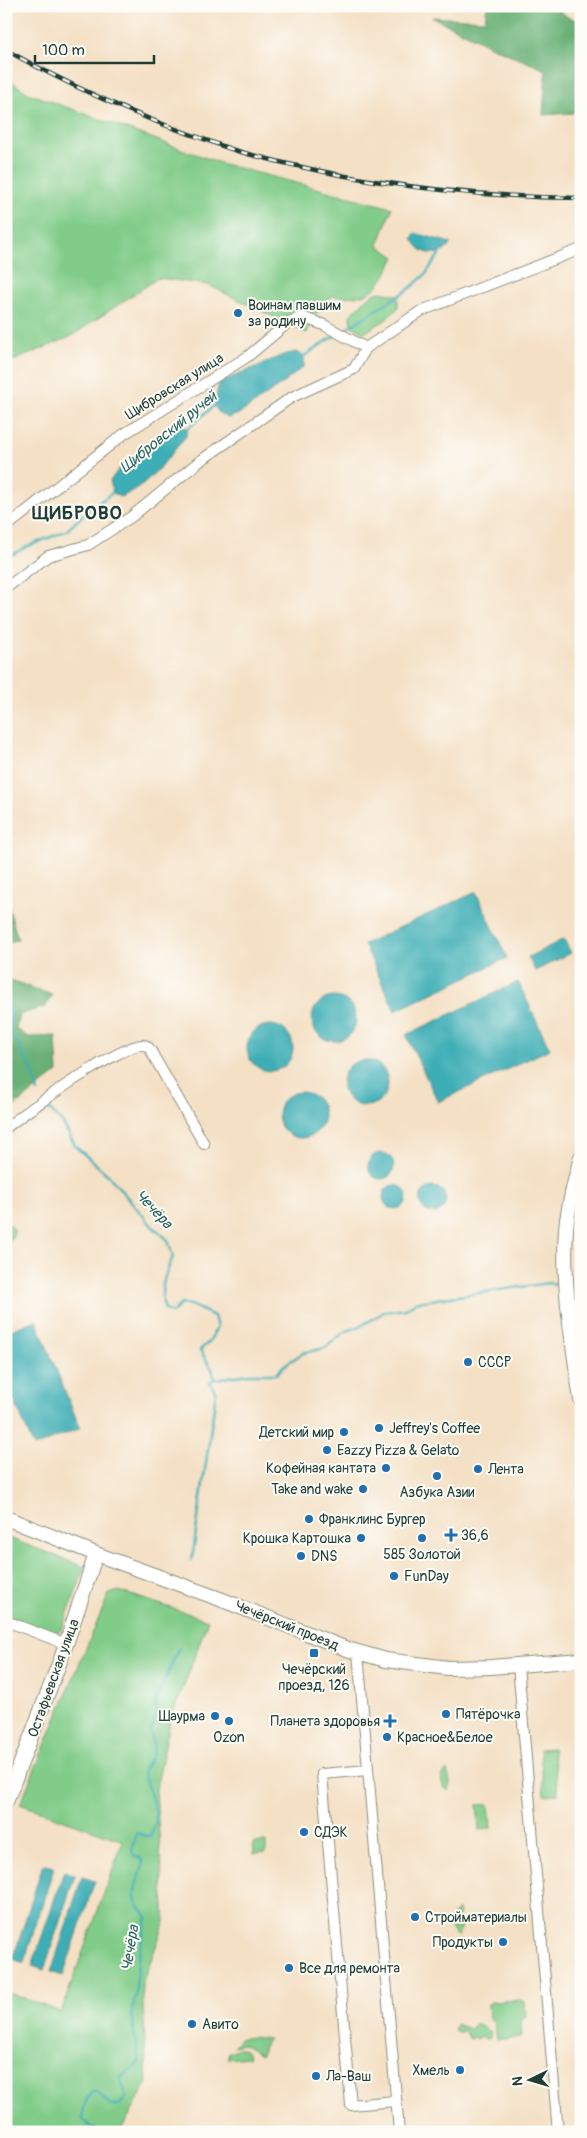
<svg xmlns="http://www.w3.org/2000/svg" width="587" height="2138" font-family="Pangolin,sans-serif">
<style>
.green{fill:#81cc89;stroke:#50845e}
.forest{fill:#68b075;stroke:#447654}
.water{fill:#3daeb5;stroke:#2e7674}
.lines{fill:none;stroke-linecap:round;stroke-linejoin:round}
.stream{stroke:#3daeb5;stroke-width:2.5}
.street-casing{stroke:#8a8e7c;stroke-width:12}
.secondary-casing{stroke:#8a8e7c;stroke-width:16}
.street{stroke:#fff;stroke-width:10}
.secondary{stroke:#fff;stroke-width:14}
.rail-casing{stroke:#1f3d34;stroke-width:4.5}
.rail{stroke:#fdfcf7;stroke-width:2.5;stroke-dasharray:8;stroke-linecap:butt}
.poi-dot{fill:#1f6fb2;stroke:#fdfcf7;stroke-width:2}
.labels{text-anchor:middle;stroke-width:4;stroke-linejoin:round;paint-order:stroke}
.poi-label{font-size:14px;fill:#1f3d34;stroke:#fdfcf7;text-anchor:start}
.street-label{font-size:14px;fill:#1f3d34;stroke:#fdfcf7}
.water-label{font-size:15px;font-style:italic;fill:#2a6561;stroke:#fdfcf7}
.district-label{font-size:19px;font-weight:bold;letter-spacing:1px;fill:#1f3d34;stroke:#fdfcf7}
</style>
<rect width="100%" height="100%" fill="#fdfcf7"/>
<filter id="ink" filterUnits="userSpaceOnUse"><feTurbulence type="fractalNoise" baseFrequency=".02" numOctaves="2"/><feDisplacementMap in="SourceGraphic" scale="10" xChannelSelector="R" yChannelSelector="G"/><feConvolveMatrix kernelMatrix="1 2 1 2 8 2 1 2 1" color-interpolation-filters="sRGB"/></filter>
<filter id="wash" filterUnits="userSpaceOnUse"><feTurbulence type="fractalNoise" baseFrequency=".0096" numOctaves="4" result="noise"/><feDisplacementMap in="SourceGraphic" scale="20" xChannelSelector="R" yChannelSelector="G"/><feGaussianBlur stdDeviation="1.12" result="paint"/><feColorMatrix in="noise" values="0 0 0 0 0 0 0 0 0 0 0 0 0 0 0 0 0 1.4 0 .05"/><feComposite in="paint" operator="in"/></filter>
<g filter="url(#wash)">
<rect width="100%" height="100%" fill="#f4e0c5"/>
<g class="green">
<path d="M6 78 28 93 220 163 392 208 378 245 395 257C377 292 372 299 332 296L318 311 307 333 208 285 158 278 70 337 6 364Z"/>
<path d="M379 292 398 295V308L387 319 364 333 351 325 350 315 371 295Z"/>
<path d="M6 1095 20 1102 6 1113Z"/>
<path d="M6 1221 15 1230 6 1249Z"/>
<path d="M6 1537 85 1567 62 1629 56 1633H49L6 1616Z"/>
<path d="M119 1591 208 1620 184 1686 171 1717 156 1789 165 1922 142 1984 147 2083 120 2132H6V1992L61 2012 123 1841 20 1804 109 1594Z"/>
<path d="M553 1748 558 1794 544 1795 540 1749Z"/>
<path d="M447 1770 450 1782 449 1791C440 1786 439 1777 447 1770Z"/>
<path d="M489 1804 491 1828 479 1830 477 1805Z"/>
<path d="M266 1842V1853L254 1854 253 1843Z"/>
<path d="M458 1909 461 1927 458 1937C448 1930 449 1917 458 1909Z"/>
<path d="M521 2000 525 2002 526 2016 521 2020 522 2037 496 2040 494 2022 489 2018 488 2004 491 2002Z"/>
<path d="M476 2023 490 2032V2038L486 2039 482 2037 477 2039 473 2037 470 2039 464 2030 458 2033 454 2030 456 2024 469 2029Z"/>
<path d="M252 2037 269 2039 263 2046 261 2055 243 2044 233 2046 240 2039Z"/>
<path d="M238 2048 245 2050 249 2057 227 2059 229 2052Z"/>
</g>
<g class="forest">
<path d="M487 6H554L569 18 581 21V107L573 113 543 115 546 70 494 48 432 17 485 20Z"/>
<path d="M6 899 18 939 6 944Z"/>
<path d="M6 978 52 995 45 1007 19 1015 16 1029 28 1037 56 1036 58 1072 20 1102 6 1095Z"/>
</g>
<g class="water">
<path d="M415 233 451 243C447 253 433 256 423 251 419 249 415 243 412 239Z"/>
<path d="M296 352 304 356V366C290 379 275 389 259 400 248 408 241 414 228 418L219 413 214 405 219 383 283 355Z"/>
<path d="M180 426 188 428 186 436C171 455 144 490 120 497L113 493 110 481 118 470Z"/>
<path d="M476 892 507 958 395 1011 364 944Z"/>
<path d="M564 939 571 953 535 971 528 957Z"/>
<path d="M518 982 550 1049 438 1102 406 1035Z"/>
<circle cx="334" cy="1019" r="22"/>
<circle cx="270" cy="1048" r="23"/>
<circle cx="365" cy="1083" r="23"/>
<circle cx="301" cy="1115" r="23"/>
<circle cx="381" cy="1166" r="13"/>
<circle cx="395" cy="1197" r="12"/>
<circle cx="433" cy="1200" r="13"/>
<path d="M36 1320 80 1428 34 1447 6 1381V1332Z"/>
<path d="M43 1864 54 1867 24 1963 13 1959Z"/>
<path d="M64 1871 75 1875 44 1970 32 1966Z"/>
<path d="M82 1877 95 1881 63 1976 51 1972Z"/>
</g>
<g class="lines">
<g class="stream">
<path d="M341 332 409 289 425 275 440 253"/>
<path d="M301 358 336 335"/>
<path d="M187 429 217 403"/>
<path d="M6 558 28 546 66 531 91 508 115 491"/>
<path d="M6 1000 12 1013 10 1031 33 1072 38 1092"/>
<path d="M47 1107 62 1122 76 1147 108 1175 152 1226 168 1240 173 1257C165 1275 158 1290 165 1310L172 1313 181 1304 191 1305 214 1316 217 1327 209 1342 200 1350 212 1369 215 1379"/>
<path d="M572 1286 581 1287"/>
<path d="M215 1379 249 1374H277L283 1366 303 1353 325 1348 346 1331 361 1326 384 1312 406 1309 416 1302 549 1283 562 1284"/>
<path d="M192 1560 216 1393 210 1382 215 1379"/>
<path d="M101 2132 89 2126 83 2119 84 2107 87 2099 92 2092H97C107 2101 115 2117 126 2096L120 2078 135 2067 139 2062 131 2014 136 1995 138 1958 147 1917C144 1911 138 1908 136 1901 131 1885 143 1876 143 1862L140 1857 134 1856 132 1851 136 1834 137 1833 145 1836H150C165 1814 146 1792 143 1770L152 1756 154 1747 150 1732 155 1720 156 1700 179 1648"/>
</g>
</g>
</g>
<g filter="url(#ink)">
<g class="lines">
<defs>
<g id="street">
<path d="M6 527 124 434 247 357 289 322 302 317 324 325 366 348"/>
<path d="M6 588 48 556 88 545 131 517 200 461 292 397 354 369 366 348 421 311 581 249"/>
<path d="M6 1128C23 1113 125 1042 143 1045 148 1045 151 1050 153 1055L204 1144"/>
<path d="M6 1621 66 1644"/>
<path d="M358 1652 399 2132"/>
<path d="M518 1665 558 2132"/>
<path d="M368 1770 322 1774 351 2105 396 2101"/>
</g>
<g id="secondary">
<path d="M581 1157C575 1181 568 1205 566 1229 562 1286 573 1343 581 1400"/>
<path d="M6 1518 96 1554 220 1599 347 1649 386 1660 448 1668 491 1667 581 1660"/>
<path d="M6 1802 62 1656 96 1554"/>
</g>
</defs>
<use href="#street" class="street-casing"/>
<use href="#secondary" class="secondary-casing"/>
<use href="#street" class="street"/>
<use href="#secondary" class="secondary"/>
<defs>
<path id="rail" d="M6 50C67 84 129 113 195 136 210 141 226 148 241 152 353 183 465 197 581 198"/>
</defs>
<use href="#rail" class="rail-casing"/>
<use href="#rail" class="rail"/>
</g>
</g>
<g class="poi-dot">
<circle cx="238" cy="313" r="5"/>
<circle cx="468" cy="1362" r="5"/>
<circle cx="379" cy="1428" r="5"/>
<circle cx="344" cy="1432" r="5"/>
<circle cx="327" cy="1450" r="5"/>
<circle cx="386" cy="1468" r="5"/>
<circle cx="478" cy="1469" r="5"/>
<circle cx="437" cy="1476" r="5"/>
<circle cx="363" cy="1489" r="5"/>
<circle cx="309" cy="1519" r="5"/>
<path d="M448.5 1527.5h5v5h5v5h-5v5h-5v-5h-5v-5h5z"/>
<circle cx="361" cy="1538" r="5"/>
<circle cx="422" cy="1538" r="5"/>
<circle cx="301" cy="1556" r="5"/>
<circle cx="394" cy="1576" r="5"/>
<rect x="309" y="1648" width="10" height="10" rx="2.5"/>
<circle cx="446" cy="1714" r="5"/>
<circle cx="215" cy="1716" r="5"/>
<circle cx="229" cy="1721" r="5"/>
<path d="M387.5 1713.5h5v5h5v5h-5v5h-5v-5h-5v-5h5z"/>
<circle cx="387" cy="1737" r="5"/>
<circle cx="304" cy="1832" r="5"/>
<circle cx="415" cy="1917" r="5"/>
<circle cx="503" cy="1942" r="5"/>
<circle cx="289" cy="1968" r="5"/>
<circle cx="192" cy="2024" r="5"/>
<circle cx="460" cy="2070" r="5"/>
<circle cx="316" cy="2076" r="5"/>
</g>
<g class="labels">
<g class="poi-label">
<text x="248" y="310">Воинам павшим<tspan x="248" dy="16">за родину</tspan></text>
<text x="478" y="1367">СССР</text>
<text x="389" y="1433">Jeffrey's Coffee</text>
<text x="334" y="1437" text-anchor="end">Детский мир</text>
<text x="337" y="1455">Eazzy Pizza &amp; Gelato</text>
<text x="376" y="1473" text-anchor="end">Кофейная кантата</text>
<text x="488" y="1474">Лента</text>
<text x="353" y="1494" text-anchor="end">Take and wake</text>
<text x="437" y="1497" text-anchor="middle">Азбука Азии</text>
<text x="319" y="1524">Франклинс Бургер</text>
<text x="461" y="1540">36,6</text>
<text x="351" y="1543" text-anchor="end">Крошка Картошка</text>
<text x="422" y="1559" text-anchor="middle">585 Золотой</text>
<text x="311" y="1561">DNS</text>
<text x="404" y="1581">FunDay</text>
<text x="314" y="1674" text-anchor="middle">Чечёрский<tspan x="314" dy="16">проезд, 126</tspan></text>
<text x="456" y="1719">Пятёрочка</text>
<text x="205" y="1721" text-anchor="end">Шаурма</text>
<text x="380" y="1726" text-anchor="end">Планета здоровья</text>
<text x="229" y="1742" text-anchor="middle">Ozon</text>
<text x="397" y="1742">Красное&amp;Белое</text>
<text x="314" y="1837">СДЭК</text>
<text x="425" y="1922">Стройматериалы</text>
<text x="493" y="1947" text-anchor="end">Продукты</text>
<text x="299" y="1973">Все для ремонта</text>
<text x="202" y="2029">Авито</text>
<text x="450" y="2075" text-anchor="end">Хмель</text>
<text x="326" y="2081">Ла-Ваш</text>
</g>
<g class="street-label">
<text transform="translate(174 386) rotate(-32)" y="5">Щибровская улица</text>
<text transform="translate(287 1625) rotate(22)" y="5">Чечёрский проезд</text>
<text transform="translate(53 1678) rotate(-70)" y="5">Остафьевская улица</text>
</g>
<g class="water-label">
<text transform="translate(168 432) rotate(-39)" y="5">Щибровский ручей</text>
<text transform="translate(154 1209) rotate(47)" y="5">Чечёра</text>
<text transform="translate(130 1948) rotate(-81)" y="5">Чечёра</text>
</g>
<g class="district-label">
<text x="77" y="519">ЩИБРОВО</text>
</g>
</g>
<rect width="587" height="2138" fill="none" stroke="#fdfcf7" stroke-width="25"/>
<g transform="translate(530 2080) rotate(265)" stroke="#fdfcf7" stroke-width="4" paint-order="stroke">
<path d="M0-4L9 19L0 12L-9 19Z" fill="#1f3d34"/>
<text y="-8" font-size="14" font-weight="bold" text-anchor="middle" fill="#1f3d34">N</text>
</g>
<path d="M35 55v8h119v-8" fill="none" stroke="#1f3d34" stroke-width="2.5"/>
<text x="42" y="55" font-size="15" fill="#1f3d34" stroke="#fdfcf7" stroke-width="4" paint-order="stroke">100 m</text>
</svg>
